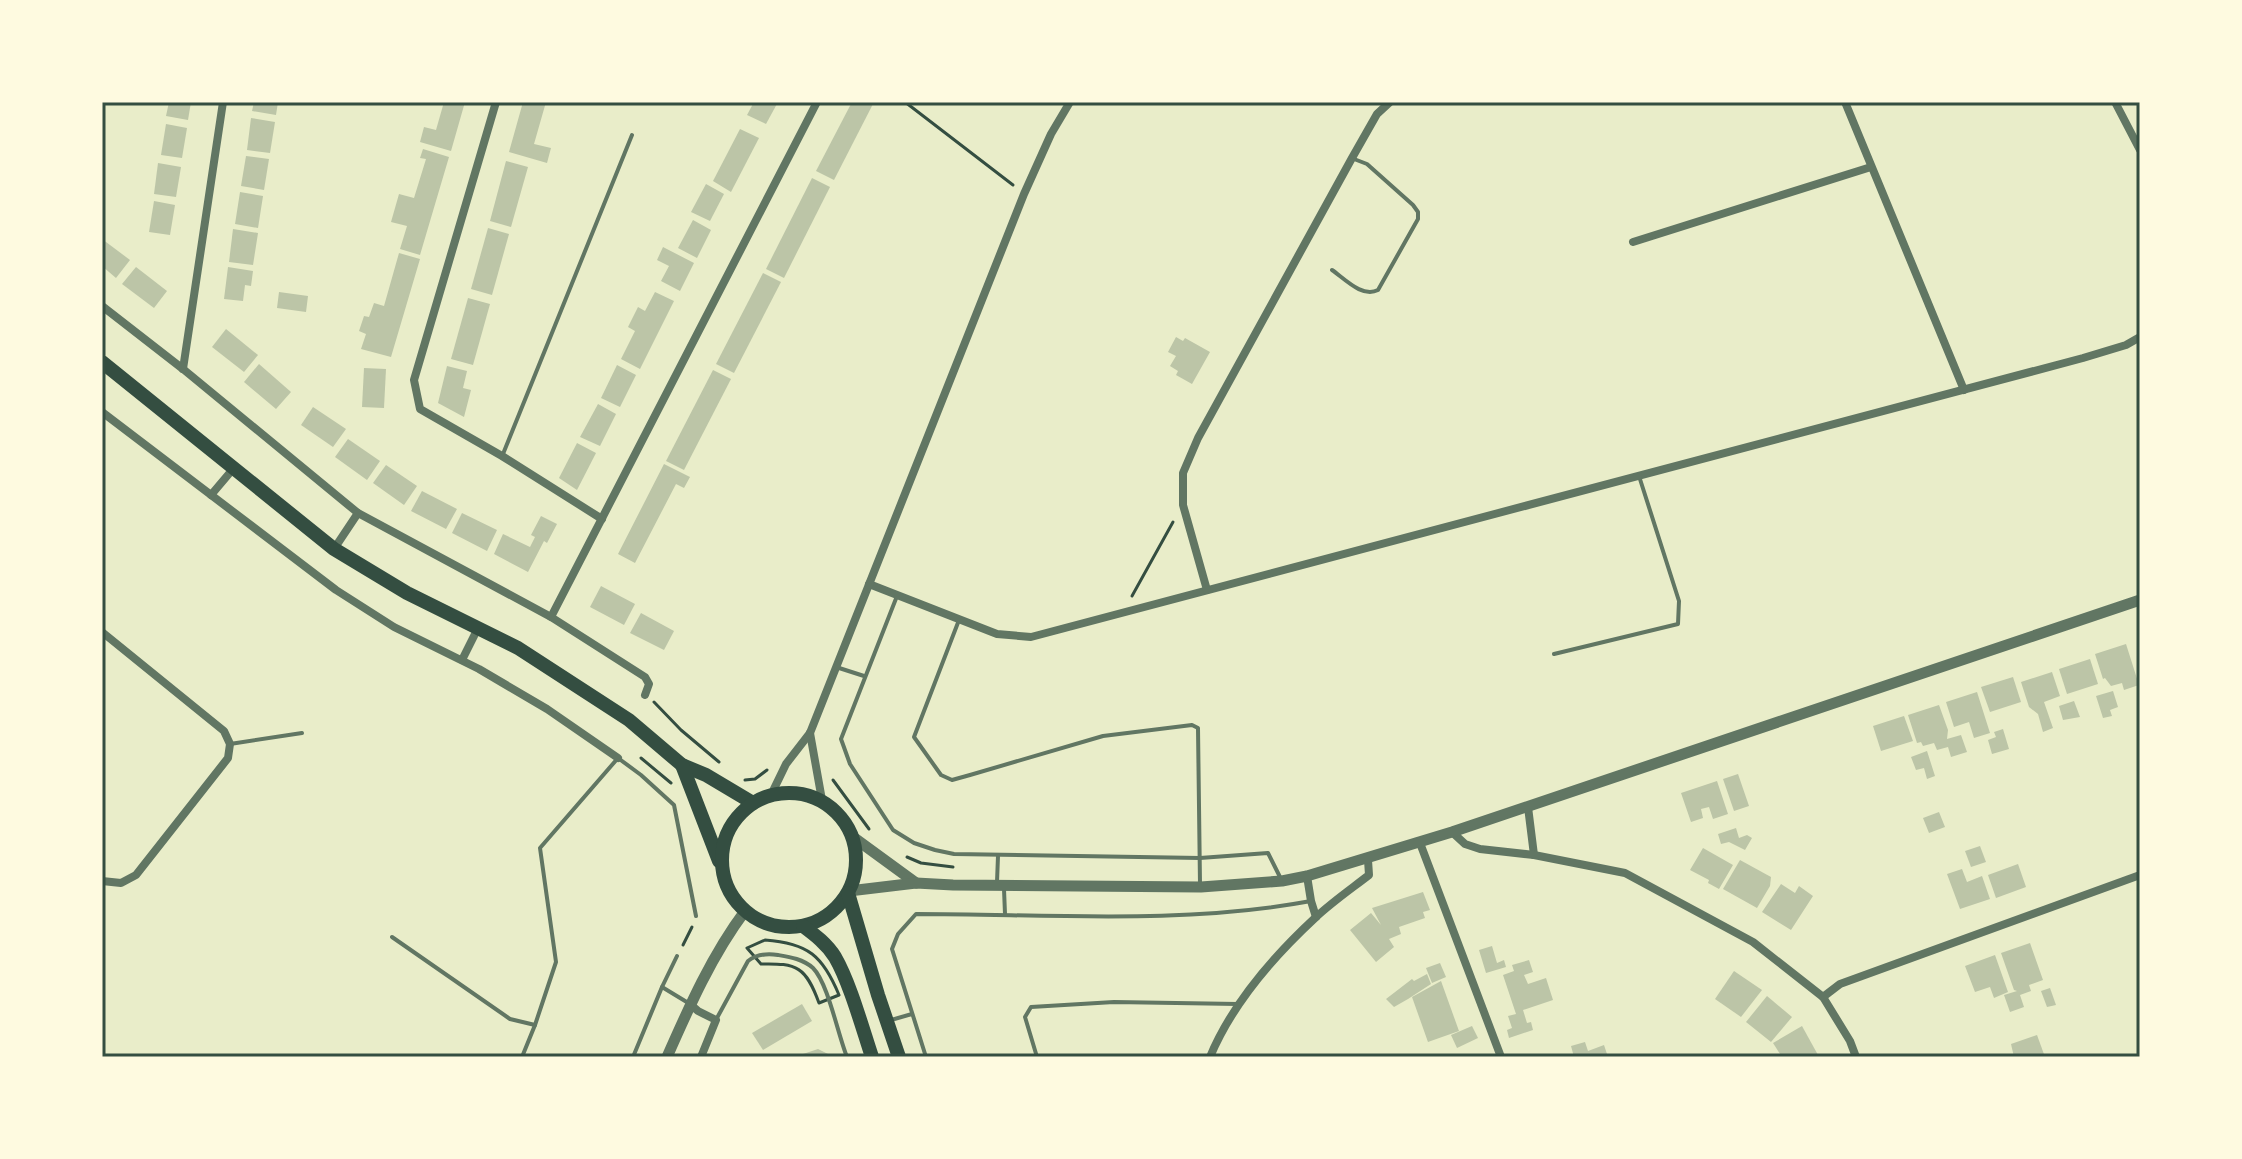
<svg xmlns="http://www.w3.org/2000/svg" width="2242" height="1159" font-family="'Fira Sans',sans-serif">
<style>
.building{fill:#bcc5a7}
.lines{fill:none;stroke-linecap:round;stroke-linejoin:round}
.path{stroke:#344e41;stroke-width:3}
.service{stroke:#617663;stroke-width:4}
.minor{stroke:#617663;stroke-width:8}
.tertiary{stroke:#617663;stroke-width:11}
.primary{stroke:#344e41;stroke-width:14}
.neatline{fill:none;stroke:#344e41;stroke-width:3}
</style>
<rect width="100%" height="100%" fill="#e9edc9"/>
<g class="building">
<path d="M169 102H191L188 120 166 116Z"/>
<path d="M254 102H278L276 115 252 111Z"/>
<path d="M444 102H465L451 151 420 142 424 127 436 130Z"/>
<path d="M523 102H546L534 144 551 148 547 163 509 152Z"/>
<path d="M754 102H778L766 124 747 115Z"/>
<path d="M852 102H874L834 180 816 171Z"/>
<path d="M251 118 275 122 270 153 247 150Z"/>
<path d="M166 124 187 128 182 158 161 155Z"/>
<path d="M740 129 759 138 731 192 713 181Z"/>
<path d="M423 149 449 157 420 255 400 249 407 226 391 222 399 194 414 198 426 159 420 158Z"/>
<path d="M246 156 269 159 264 190 241 186Z"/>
<path d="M506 161 528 167 511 227 490 221Z"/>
<path d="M158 163 181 167 176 197 154 194Z"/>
<path d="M812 178 830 187 784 278 766 269Z"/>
<path d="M706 184 724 194 710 221 691 212Z"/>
<path d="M240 192 263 196 258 228 235 224Z"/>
<path d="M154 201 175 205 170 235 149 232Z"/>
<path d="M693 220 711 230 697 258 678 248Z"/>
<path d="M488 228 509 234 492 295 471 289Z"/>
<path d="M233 229 258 233 253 265 229 262Z"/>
<path d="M102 239 130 260 116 278 102 266Z"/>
<path d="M663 247 694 263 680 291 661 281 669 266 657 260Z"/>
<path d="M399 253 420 259 391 357 361 349 366 334 359 331 364 316 369 317 374 303 384 306Z"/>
<path d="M136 267 167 291 154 308 122 284Z"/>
<path d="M228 267 253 271 251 286 245 285 243 301 224 299Z"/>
<path d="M763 273 781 282 734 373 716 364Z"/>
<path d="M279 292 308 296 306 312 277 308Z"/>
<path d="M655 292 674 301 640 369 621 359 635 331 628 327 638 307 645 311Z"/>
<path d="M468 298 490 304 473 365 451 359Z"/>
<path d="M226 329 258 355 244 372 212 347Z"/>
<path d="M1176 337 1183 341 1185 338 1210 352 1192 384 1176 375 1178 371 1170 366 1176 356 1168 352Z"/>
<path d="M259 364 291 392 276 409 244 382Z"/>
<path d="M617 365 636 375 620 407 601 398Z"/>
<path d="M447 366 467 371 463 388 471 390 464 417 438 403Z"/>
<path d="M364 368 386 369 384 408 362 407Z"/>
<path d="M713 370 731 379 684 470 666 461Z"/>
<path d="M598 404 616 414 600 446 580 437Z"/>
<path d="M313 407 346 429 333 447 301 425Z"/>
<path d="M348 439 380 461 367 480 335 457Z"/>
<path d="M577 443 596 453 577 490 559 478Z"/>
<path d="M664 464 690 477 684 488 676 484 635 563 618 554Z"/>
<path d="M386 465 417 486 404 505 373 483Z"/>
<path d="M422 491 457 509 446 529 411 511Z"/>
<path d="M462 513 497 530 487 551 452 533Z"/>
<path d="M541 516 557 524 547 543 544 541 528 572 494 554 503 534 530 547 535 537 531 535Z"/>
<path d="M601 586 635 604 624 625 590 607Z"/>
<path d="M641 613 674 631 664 650 630 633Z"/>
<path d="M2126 644 2139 685 2124 690 2122 683 2111 686 2105 678 2103 679 2095 654Z"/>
<path d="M2090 659 2098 684 2067 694 2059 669Z"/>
<path d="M2052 672 2060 696 2044 702 2053 728 2043 732 2038 714 2029 707 2021 682Z"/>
<path d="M2013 677 2021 702 1990 712 1981 687Z"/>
<path d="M2113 691 2118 707 2110 710 2112 716 2103 718 2096 696Z"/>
<path d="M1977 692 1990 733 1974 738 1969 722 1954 727 1946 702Z"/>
<path d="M2074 701 2080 717 2063 720 2059 706Z"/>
<path d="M1939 705 1948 730 1947 739 1961 735 1967 752 1951 757 1948 747 1937 750 1934 743 1923 746 1921 742 1917 743 1908 715Z"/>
<path d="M1904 716 1913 741 1881 751 1873 726Z"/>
<path d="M2003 729 2009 749 1992 754 1988 740 1996 737 1994 732Z"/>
<path d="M1927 751 1935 776 1927 779 1924 768 1916 770 1911 757Z"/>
<path d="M1738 774 1749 806 1734 811 1723 779Z"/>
<path d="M1717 781 1728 814 1713 819 1709 807 1701 809 1703 818 1691 822 1681 793Z"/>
<path d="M1939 812 1945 827 1929 833 1923 818Z"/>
<path d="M1736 828 1739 838 1747 835 1752 838 1745 850 1729 842 1721 844 1718 834Z"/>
<path d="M1980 846 1986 862 1971 867 1965 851Z"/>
<path d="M1703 848 1733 865 1719 889 1708 883 1709 880 1690 870Z"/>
<path d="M1740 860 1771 877 1770 886 1757 908 1723 889Z"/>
<path d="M2018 864 2026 887 1996 898 1988 875Z"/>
<path d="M1962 869 1967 882 1982 876 1990 899 1960 909 1947 874Z"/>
<path d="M1781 884 1795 893 1799 886 1813 896 1791 930 1762 912Z"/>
<path d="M1423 892 1430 910 1423 912 1425 918 1399 927 1401 934 1389 939 1394 947 1376 962 1350 930 1371 913 1381 925 1372 908Z"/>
<path d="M2030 943 2043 980 2029 985 2031 991 2020 995 2024 1007 2010 1012 2004 995 2017 991 2014 990 2001 953Z"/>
<path d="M1492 946 1497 963 1504 960 1506 967 1486 973 1479 950Z"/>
<path d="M1995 955 2008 992 1994 998 1990 987 1975 992 1965 966Z"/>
<path d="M1529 960 1533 972 1524 975 1528 984 1546 978 1553 1000 1523 1010 1527 1023 1531 1022 1533 1030 1509 1038 1507 1030 1512 1028 1508 1016 1516 1014 1503 975 1514 971 1512 965Z"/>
<path d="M1440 963 1446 977 1432 983 1426 968Z"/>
<path d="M1734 971 1762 990 1741 1017 1715 999Z"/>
<path d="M1427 974 1431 984 1408 999 1394 1007 1386 999 1412 979 1414 981Z"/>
<path d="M1441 981 1459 1031 1428 1042 1412 997Z"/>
<path d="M2050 988 2056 1005 2047 1007 2041 991Z"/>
<path d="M1767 996 1792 1017 1771 1042 1746 1022Z"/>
<path d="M802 1004 812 1021 763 1050 752 1033Z"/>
<path d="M1472 1026 1478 1038 1457 1048 1451 1035Z"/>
<path d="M1802 1026 1818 1055 1814 1057H1782L1773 1043Z"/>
<path d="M2037 1035 2045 1057H2014L2011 1044Z"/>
<path d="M1585 1042 1588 1051 1604 1045 1608 1057H1574L1571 1046Z"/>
<path d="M818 1049 828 1054 829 1057H794Z"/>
</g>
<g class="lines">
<g class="path">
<path d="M905 102 1013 185"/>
<path d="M1132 596 1173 522"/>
<path d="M654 702 681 730 719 762"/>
<path d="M641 758 671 783"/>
<path d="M745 780 755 779 767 770"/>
<path d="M833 780 869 829"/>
<path d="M907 857 921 863 953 867"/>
<path d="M765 940C808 943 823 956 839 995L819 1003C806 967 797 963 761 964L747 948Z"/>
<path d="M683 945 692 927"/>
</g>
<g class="service">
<path d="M1332 270C1345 279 1362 298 1378 290L1418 219V212L1413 205 1367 164 1354 159"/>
<path d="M503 454 632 135"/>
<path d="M897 596 841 739 850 764 893 830 914 843 935 850 954 854 1200 858 1268 853 1281 879"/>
<path d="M959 620 914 737 941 775 952 780 970 775 1103 736 1192 725 1198 728 1200 884"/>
<path d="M1554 654 1678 624 1679 601 1639 476"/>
<path d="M836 667 864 676"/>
<path d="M230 744 302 733"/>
<path d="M997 882 998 856"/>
<path d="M1004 889 1005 914"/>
<path d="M392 937 510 1019 535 1025"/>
<path d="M662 987 690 1004"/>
<path d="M717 1018 748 961C757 954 766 953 778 955 790 957 803 959 813 968 828 983 838 1035 847 1057"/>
<path d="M891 1020 912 1014"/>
<path d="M522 1057 535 1025 556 962 540 848 618 758 641 775 674 805 696 916"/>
<path d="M633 1057 662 987 677 956"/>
<path d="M926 1057 892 949 898 934 916 914C1048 914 1181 925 1311 901"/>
<path d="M1037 1057 1025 1017 1031 1007 1114 1002 1238 1004"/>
</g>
<g class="minor">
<path d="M496 102 414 380 420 409 502 456 602 519"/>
<path d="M1845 102 1964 390"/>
<path d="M2115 102 2140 150"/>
<path d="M1633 242 1871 167"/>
<path d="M102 306 183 369 358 513 551 617 645 677 649 684 645 695"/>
<path d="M183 369 223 102"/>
<path d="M102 412 336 590 394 627 479 669 547 709 618 758"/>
<path d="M211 495 233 469"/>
<path d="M334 549 358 513"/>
<path d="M869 584 997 634 1031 637 2083 358 2126 345 2140 337"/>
<path d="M1207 590 1183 505V473L1198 438 1352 158 1377 114 1390 102"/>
<path d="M551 617 817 102"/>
<path d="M102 632 224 731 230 744 228 758 136 875 121 883 102 881"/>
<path d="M462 660 478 628"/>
<path d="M810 733 822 800"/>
<path d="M771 795 786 764 810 733 1024 194 1051 134 1070 102"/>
<path d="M1528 807 1534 855"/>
<path d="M1452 832 1465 844 1480 849 1534 855 1625 873 1753 942 1823 997 1850 1041 1856 1057"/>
<path d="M1420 843 1501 1057"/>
<path d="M1307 876 1311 901 1316 917"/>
<path d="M1823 997 1840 984 2140 875"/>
<path d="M690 1004 698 1011 716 1020 701 1057"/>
<path d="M1210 1057C1232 1004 1274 956 1315 918 1332 902 1351 889 1369 875L1368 860"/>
</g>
<g class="tertiary">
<path d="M853 837 916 883"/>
<path d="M849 891 916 883 953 885 1201 887 1282 881 1307 876 1452 832 2140 600"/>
<path d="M667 1057C689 1007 712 955 745 911"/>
</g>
<g class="primary">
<path d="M102 362 334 549 407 593 518 648 629 720 682 765 706 775 753 803"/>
<path d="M682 765 719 861"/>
<circle cx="789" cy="860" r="67"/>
<path d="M848 893 878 995 899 1057"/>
<path d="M803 926C815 935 827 944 835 957 850 983 862 1027 872 1057"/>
</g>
</g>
<rect width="2242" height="1159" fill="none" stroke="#fefae0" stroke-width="208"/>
<rect x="104" y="104" width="2034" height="951" class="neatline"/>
</svg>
